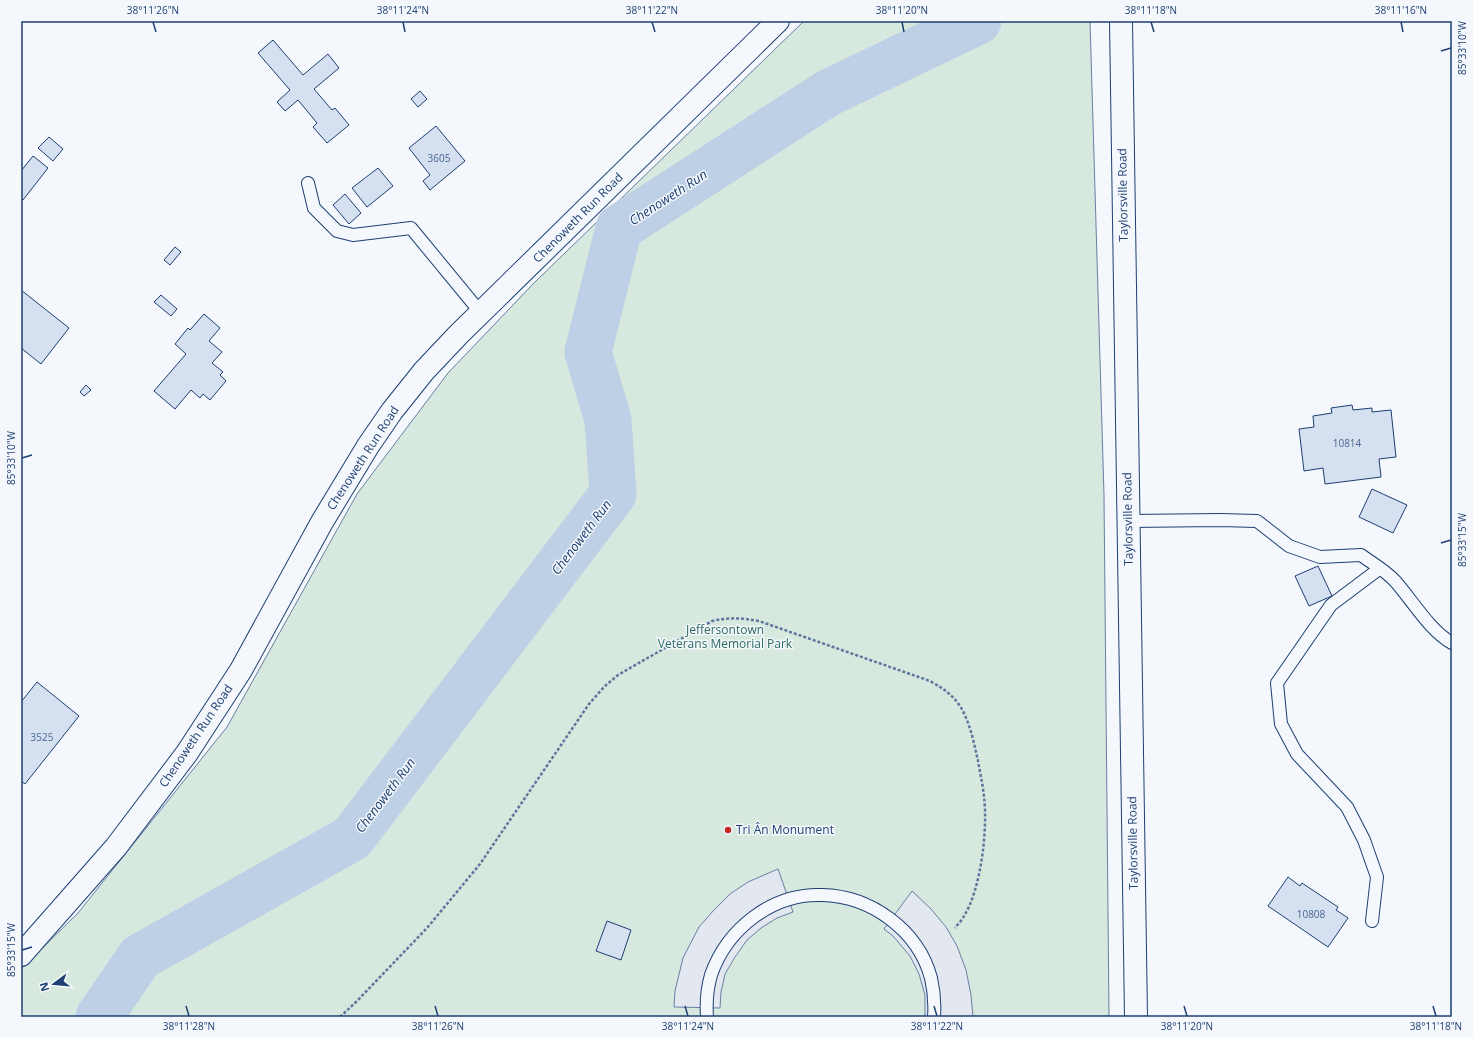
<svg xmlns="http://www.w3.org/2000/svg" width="1473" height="1038" font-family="'Open Sans',sans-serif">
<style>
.green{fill:#d7e8df;stroke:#687fa3}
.parking{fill:#e3e8f0;stroke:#687fa3}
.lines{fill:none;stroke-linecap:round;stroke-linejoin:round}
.river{stroke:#bed0e5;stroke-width:47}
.building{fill:#d5e0f0;stroke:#1d3f73}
.lane-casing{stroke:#1d3f73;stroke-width:14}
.street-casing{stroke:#1d3f73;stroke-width:24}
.primary-casing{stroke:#1d3f73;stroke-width:24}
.path{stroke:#5e769c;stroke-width:2.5;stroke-dasharray:3 2;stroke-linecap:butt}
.lane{stroke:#f4f7fb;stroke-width:12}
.street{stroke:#f4f7fb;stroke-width:22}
.primary{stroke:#f4f7fb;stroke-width:22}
.ticks{fill:none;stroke:#1d3f73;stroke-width:1.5}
.poi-dot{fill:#c62828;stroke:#f4f7fb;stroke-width:1.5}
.labels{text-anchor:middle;stroke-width:3;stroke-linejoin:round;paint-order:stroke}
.number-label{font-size:10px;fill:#4b6792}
.street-label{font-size:12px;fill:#1d3f73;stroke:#f4f7fb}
.park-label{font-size:12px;fill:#2c6c60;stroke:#f4f7fb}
.poi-label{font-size:12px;fill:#1d3f73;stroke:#f4f7fb;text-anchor:start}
.water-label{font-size:13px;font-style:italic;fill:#1d3f73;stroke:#f4f7fb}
.neatline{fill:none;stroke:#1d3f73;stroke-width:1.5}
.ticks-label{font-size:10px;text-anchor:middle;fill:#1d3f73}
</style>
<rect width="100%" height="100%" fill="#f4f7fb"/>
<path class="green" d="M804 21H1090L1104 495 1109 1017H21V969L78 913 227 727 357 494 448 373 534 283Z"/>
<g class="parking">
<path d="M778 869 793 912 777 918 761 928 747 940 735 957 725 974 721 992 720 1008 674 1007 675 991 683 958 699 927 714 910 730 894 748 882Z"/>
<path d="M912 891 931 909 946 927 957 946 966 970 971 995 973 1017H925V995L919 974 910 956 893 936 884 929Z"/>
</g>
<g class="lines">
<path class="river" d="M99 1017 140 957 352 838 613 494 608 420 588 352 619 228 828 93 978 21"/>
</g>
<g class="building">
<path d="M273 40 303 75 328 54 339 68 314 89 332 110 335 108 349 125 327 143 313 127 317 123 298 100 285 111 277 102 290 90 258 53Z"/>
<path d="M420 91 427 99 418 107 411 99Z"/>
<path d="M436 126 465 161 430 190 423 181 430 175 409 148Z"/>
<path d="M49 137 63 149 53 161 38 148Z"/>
<path d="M33 156 48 168 23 200 21 198V171Z"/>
<path d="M378 168 393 186 367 207 352 188Z"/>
<path d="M345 194 361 213 349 224 333 205Z"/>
<path d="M175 247 181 252 170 265 164 260Z"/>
<path d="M21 290 69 328 41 364 21 348Z"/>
<path d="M161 295 177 309 171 316 154 302Z"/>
<path d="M204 314 220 328 209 341 222 352 212 363 223 372 220 375 226 381 210 400 203 394 200 398 191 390 175 409 154 391 186 354 175 344 188 328 190 330Z"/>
<path d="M86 385 91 390 84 396 80 392Z"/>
<path d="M1352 405 1353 410 1372 408V412L1391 410 1396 457 1379 459 1381 477 1325 484 1323 468 1304 471 1299 429 1314 427 1313 416 1332 413 1331 408Z"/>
<path d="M1372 489 1407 505 1393 533 1359 517Z"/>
<path d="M1318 566 1332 596 1309 606 1295 576Z"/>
<path d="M37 682 79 716 25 784 21 781V702Z"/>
<path d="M1288 877 1300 886 1302 883 1338 907 1336 910 1348 918 1328 947 1268 906Z"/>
<path d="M607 921 631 930 621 960 596 951Z"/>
</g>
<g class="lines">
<defs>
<g id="lane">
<path d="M308 183 314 208 337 231 353 235 411 228 481 313"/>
<path d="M1128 521 1220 520 1257 521 1289 546 1320 557 1361 555C1372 563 1386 571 1395 581 1412 600 1430 631 1452 643"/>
<path d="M1372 921 1377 877 1364 840 1347 807 1297 754 1281 724 1277 683 1331 605 1379 569"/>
<path d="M707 1017C706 1003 707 989 711 975 727 929 772 893 822 895 871 896 918 930 931 978 934 991 935 1004 934 1017"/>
</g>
<path id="street" d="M21 955 116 847 187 753 241 670 322 522 368 446 392 411 424 371 458 335 778 21"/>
<path id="primary" d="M1121 21 1136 1017"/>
</defs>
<use href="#lane" class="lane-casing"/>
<use href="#street" class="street-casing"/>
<use href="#primary" class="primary-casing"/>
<path class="path" d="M340 1017 357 1001 427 928 480 864 589 704 605 686 618 675 712 621C729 617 742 618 759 621L930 681C942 688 952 694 960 706 970 722 974 743 978 761 980 773 983 785 984 797 988 829 981 889 964 916 962 920 958 924 955 928"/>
<use href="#lane" class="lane"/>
<use href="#street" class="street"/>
<use href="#primary" class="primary"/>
</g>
<path class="ticks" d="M153 22 156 32M403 22 405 32M652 22 655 32M902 22 904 32M1151 22 1154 32M1401 22 1403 32M1441 51 1451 48M22 458 32 455M1441 543 1451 540M22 950 32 947M186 1006 189 1016M435 1006 438 1016M685 1006 688 1016M934 1006 937 1016M1184 1006 1187 1016M1433 1006 1436 1016"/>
<circle class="poi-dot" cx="728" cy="830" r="4"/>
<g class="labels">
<g class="number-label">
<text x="439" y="162">3605</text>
<text x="1347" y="447">10814</text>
<text x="42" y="741">3525</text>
<text x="1311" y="918">10808</text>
</g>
<g class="street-label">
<text transform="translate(1123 195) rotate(-91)" y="4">Taylorsville Road</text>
<text transform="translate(578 218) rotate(-45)" y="4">Chenoweth Run Road</text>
<text transform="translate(363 458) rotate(-57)" y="4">Chenoweth Run Road</text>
<text transform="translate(1128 519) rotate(-91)" y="4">Taylorsville Road</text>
<text transform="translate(196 736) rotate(-56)" y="4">Chenoweth Run Road</text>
<text transform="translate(1133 843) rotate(-91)" y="4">Taylorsville Road</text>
</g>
<g class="park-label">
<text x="725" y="634">Jeffersontown<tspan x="725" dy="14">Veterans Memorial Park</tspan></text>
</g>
<g class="poi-label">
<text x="736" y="834">Tri Ân Monument</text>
</g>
<g class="water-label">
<text transform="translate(668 197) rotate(-33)" y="5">Chenoweth Run</text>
<text transform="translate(581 537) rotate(-53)" y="5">Chenoweth Run</text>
<text transform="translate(385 795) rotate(-53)" y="5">Chenoweth Run</text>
</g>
</g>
<rect width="1473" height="1038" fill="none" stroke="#f4f7fb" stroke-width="44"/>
<g transform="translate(54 984) rotate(254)" stroke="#f4f7fb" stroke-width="3" paint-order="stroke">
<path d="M0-3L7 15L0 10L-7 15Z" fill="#1d3f73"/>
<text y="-6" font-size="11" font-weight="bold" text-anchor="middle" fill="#1d3f73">N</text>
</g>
<rect x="22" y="22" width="1429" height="994" class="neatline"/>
<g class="ticks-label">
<text x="153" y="14">38°11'26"N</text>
<text x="403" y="14">38°11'24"N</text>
<text x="652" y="14">38°11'22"N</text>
<text x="902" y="14">38°11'20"N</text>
<text x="1151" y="14">38°11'18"N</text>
<text x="1401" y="14">38°11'16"N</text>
<text transform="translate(1462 48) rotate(-90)" y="4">85°33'10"W</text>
<text transform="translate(11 458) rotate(-90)" y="4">85°33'10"W</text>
<text transform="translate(1462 540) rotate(-90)" y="4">85°33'15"W</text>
<text transform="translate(11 950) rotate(-90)" y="4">85°33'15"W</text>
<text x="189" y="1030">38°11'28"N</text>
<text x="438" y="1030">38°11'26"N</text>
<text x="688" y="1030">38°11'24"N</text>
<text x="937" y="1030">38°11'22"N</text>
<text x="1187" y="1030">38°11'20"N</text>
<text x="1436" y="1030">38°11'18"N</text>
</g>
</svg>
